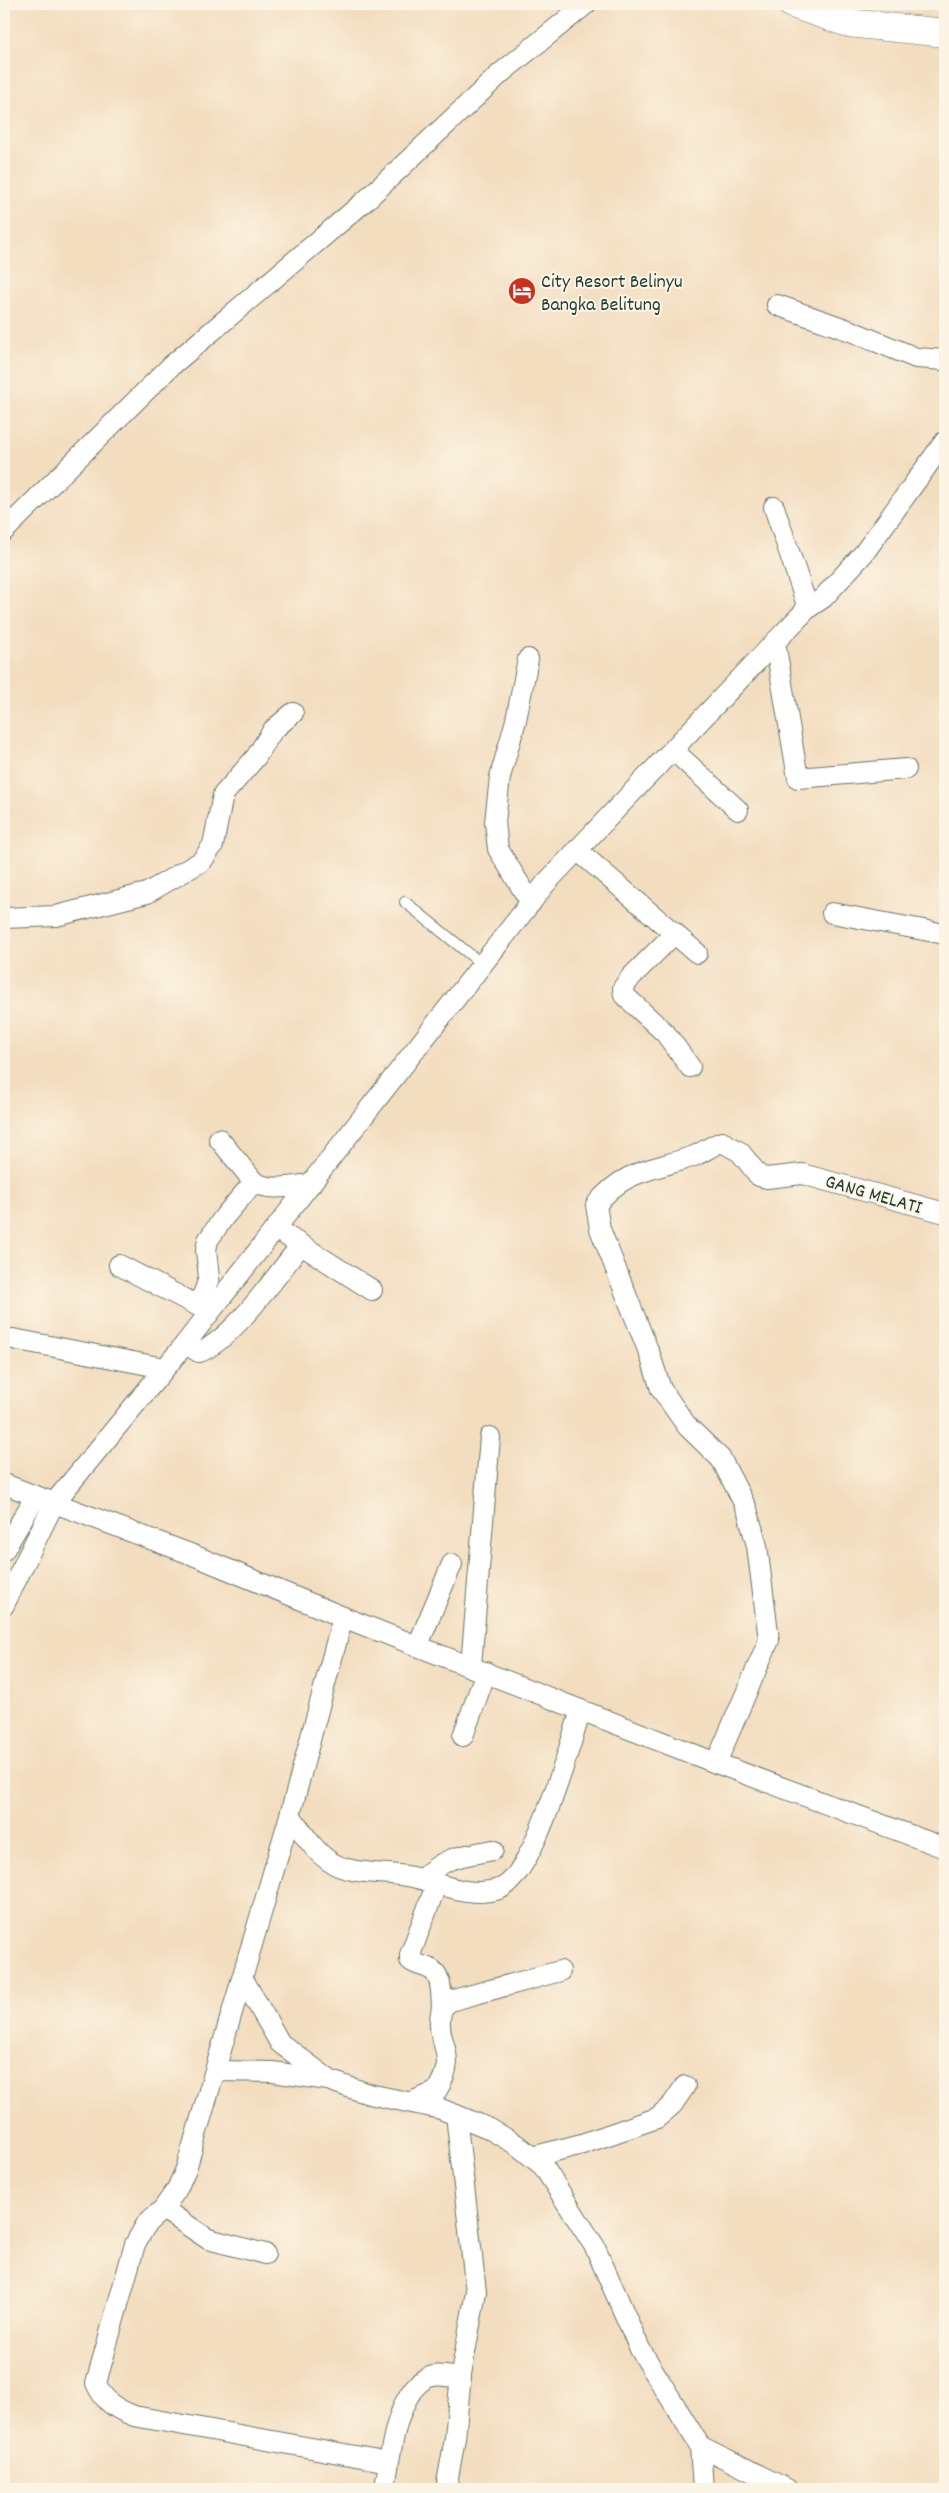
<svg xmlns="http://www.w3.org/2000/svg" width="949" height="2493" font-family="Dekko,sans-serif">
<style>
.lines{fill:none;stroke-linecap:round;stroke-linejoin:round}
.service-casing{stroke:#697565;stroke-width:12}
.minor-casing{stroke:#697565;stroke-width:22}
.trunk-casing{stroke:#697565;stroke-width:29}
.service{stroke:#fff;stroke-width:10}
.minor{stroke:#fff;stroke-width:20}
.trunk{stroke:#fff;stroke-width:28}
.labels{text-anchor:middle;stroke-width:4;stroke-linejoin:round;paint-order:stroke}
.poi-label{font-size:20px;fill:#1f3d34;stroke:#fcf5e5;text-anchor:start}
.street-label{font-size:20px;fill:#1f3d34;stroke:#fcf5e5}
</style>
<rect width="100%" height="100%" fill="#fcf5e5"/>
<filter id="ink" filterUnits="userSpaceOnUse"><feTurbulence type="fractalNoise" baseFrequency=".02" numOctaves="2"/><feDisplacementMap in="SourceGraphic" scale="10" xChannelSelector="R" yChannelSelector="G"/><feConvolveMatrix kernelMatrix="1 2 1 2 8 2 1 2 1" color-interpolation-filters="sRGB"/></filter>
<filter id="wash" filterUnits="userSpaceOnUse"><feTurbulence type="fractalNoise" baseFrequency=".0096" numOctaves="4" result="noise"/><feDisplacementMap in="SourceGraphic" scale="20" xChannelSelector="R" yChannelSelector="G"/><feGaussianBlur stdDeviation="1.12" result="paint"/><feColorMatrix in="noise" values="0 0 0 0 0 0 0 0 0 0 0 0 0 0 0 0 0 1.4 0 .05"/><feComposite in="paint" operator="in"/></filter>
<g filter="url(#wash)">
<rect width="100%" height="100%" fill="#f3ddbf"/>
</g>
<g filter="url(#ink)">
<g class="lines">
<defs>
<path id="service" d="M405 902 483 965"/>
<g id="minor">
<path d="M777 305 851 331 916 358 945 360"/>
<path d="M774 507 808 608"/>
<path d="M4 531 171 366 365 201 501 73 586 4"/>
<path d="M775 642 798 778 906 769"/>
<path d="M528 659 516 720 500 777 495 822 498 849 531 903"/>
<path d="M673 750 738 810"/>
<path d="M577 850 697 953"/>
<path d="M832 913 945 934"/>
<path d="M4 918 56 916 147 893 202 861 213 845 223 795 256 757 273 730 293 713"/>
<path d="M675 933 631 977 623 988 624 995 666 1034 690 1067"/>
<path d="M219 1139 254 1182C271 1192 292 1186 311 1184"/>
<path d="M276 1229 372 1290"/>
<path d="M119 1265 210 1312"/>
<path d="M199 1306 209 1278 206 1250 208 1240 224 1217 254 1182"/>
<path d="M13 1339 164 1368"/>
<path d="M185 1344 199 1352C232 1341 278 1273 301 1245"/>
<path d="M4 1484 193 1555 343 1617 716 1763 945 1848"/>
<path d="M4 1550 36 1496"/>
<path d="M4 1605 54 1503 185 1344 546 883 775 642 808 608 823 598 864 553 945 441"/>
<path d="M343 1617 290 1815 186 2169 177 2189 163 2209 147 2223 135 2244 96 2383C104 2402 116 2409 134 2416L389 2462"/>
<path d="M418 1645 452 1564"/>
<path d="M471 1666 490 1437"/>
<path d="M463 1736 486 1672"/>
<path d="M716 1763 769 1640 757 1546 747 1509 721 1459 687 1426 661 1389 650 1355 600 1229 596 1205C624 1169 655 1170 694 1156 704 1152 712 1145 722 1142L740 1152 759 1176 767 1178 802 1174 945 1213"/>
<path d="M290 1815C302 1831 313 1850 329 1861 349 1875 384 1872 407 1876 437 1881 467 1899 499 1889 533 1878 570 1745 581 1710"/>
<path d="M422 1879C445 1856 463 1856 493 1850"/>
<path d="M437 1883 410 1955V1960C416 1965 422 1965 428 1968 443 1973 441 1995 442 2008"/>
<path d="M243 1979 280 2043 331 2081 369 2094 441 2109 488 2128 517 2145 543 2166 595 2247 640 2349 700 2446 703 2489"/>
<path d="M216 2071 273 2072 328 2080"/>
<path d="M411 2102 436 2092C462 2050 432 2045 442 2008L450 2001 560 1971"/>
<path d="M532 2157 582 2144 657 2118 672 2105 685 2086"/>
<path d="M163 2209 208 2239 265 2254"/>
<path d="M700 2446 787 2489"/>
<path d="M385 2489C389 2460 397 2383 433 2376 442 2374 452 2377 461 2379"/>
<path d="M446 2489 455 2438 461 2374 476 2292 456 2115"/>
</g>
<path id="trunk" d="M792 4 848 23 945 33"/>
</defs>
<use href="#service" class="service-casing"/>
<use href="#minor" class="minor-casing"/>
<use href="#trunk" class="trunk-casing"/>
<use href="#service" class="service"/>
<use href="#minor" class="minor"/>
<use href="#trunk" class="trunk"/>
</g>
</g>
<defs>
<symbol id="hotel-disc" viewBox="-11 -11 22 22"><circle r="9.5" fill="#c8321e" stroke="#fcf5e5"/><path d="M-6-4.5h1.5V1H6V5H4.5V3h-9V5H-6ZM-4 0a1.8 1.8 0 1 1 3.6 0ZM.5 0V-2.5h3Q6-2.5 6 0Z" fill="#fff"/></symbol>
</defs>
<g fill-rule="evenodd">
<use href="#hotel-disc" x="506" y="275" width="32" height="32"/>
</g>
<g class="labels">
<g class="poi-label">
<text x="541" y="287">City Resort Belinyu<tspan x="541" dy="23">Bangka Belitung</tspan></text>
</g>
<g class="street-label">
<text transform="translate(874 1193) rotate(16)" y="7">GANG MELATI</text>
</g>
</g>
<rect width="949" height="2493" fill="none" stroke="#fcf5e5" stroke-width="20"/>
</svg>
